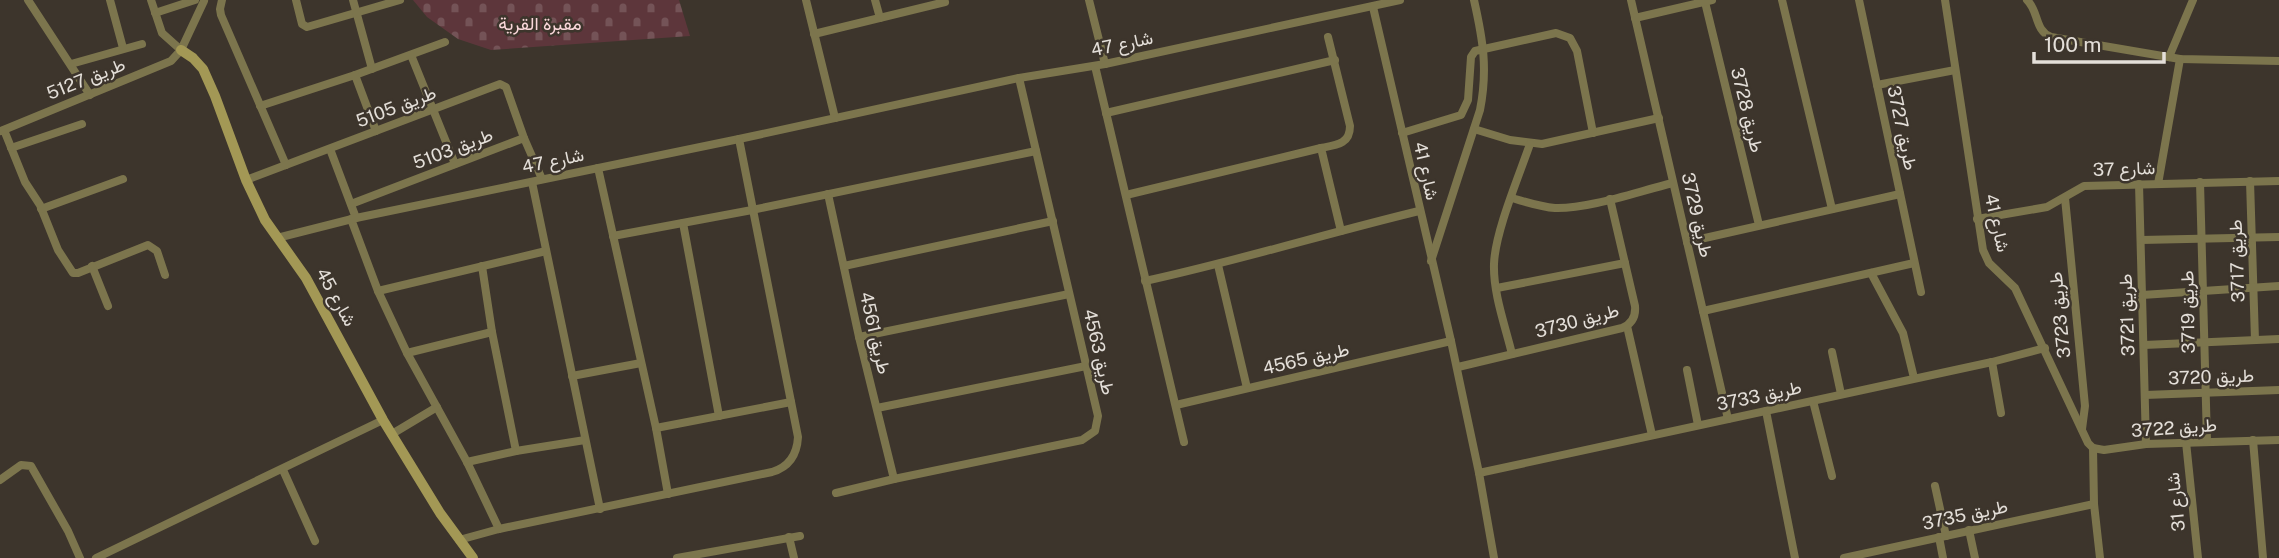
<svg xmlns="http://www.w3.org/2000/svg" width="2279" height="558" font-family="'Public Sans',Vazirmatn,sans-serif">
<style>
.cemetery{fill:url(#cemetery-stones)}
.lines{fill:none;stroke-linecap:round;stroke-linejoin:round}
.street{stroke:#7c754d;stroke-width:8}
.secondary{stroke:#a39855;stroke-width:10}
.labels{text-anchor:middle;stroke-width:5;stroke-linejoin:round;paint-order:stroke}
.park-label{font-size:18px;fill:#fad7da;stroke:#3d352c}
.street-label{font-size:18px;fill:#e4dfd9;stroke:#3d352c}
</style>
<defs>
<pattern id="cemetery-stones" width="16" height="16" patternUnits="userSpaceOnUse" patternTransform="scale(1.75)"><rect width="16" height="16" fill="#5d363b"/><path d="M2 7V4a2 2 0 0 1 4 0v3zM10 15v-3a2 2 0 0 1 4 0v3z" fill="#745357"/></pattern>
</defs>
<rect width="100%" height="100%" fill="#3d352c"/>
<path class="cemetery" d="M413 0H679L690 36 491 50 458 39 427 17Z"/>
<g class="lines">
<g class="street">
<path d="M28 0 90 95"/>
<path d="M110 0 123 48"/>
<path d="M151 0 162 33 181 50"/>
<path d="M222 0 220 9 221 15 286 165"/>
<path d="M296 0 302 24 307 27 400 0"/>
<path d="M353 0 372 69"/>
<path d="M806 0 835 118"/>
<path d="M875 0 880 18"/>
<path d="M1089 0 1105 64"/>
<path d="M1631 0 1728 419"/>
<path d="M1782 0 1832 209"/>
<path d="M1859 0 1921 292"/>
<path d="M1945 0 1983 250 1989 263 2015 288 2088 443 2093 448 2104 450 2146 444 2279 440"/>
<path d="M2027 0C2039 11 2034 30 2051 37L2180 59 2279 61"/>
<path d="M1705 2 1759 225"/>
<path d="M1373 7 1451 341"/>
<path d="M155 13 195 0"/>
<path d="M1635 18 1712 0"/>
<path d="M814 34 945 2"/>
<path d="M1328 37 1350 126C1350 144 1337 145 1321 148L1341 231"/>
<path d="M411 55 455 164"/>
<path d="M2169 57 2193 0"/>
<path d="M71 64 142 44"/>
<path d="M1095 66 1184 442"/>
<path d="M355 75 445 42"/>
<path d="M1877 85 1955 70"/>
<path d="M260 106 355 75 376 131"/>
<path d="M1106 113 1335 60"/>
<path d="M1474 129 1510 140 1542 144 1659 118"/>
<path d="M4 130 25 182 40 205 58 250 73 273H78L148 245 157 251 165 275"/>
<path d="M1 131 171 61 181 50 204 1"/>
<path d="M1402 133 1461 115 1468 100 1471 57 1475 51 1556 33 1570 38 1577 51 1593 133"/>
<path d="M11 148 82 124"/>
<path d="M330 149 356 218"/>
<path d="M598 168 656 428 668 494"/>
<path d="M246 180 500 84 506 87 524 138"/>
<path d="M2250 181 2255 340"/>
<path d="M532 182 600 509"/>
<path d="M2200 182 2207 441"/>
<path d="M2139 184 2146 444"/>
<path d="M2158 184 2180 59"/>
<path d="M828 194 859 337 894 479"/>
<path d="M1126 195 1321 148"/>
<path d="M1512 198C1526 202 1540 207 1555 208 1589 209 1639 191 1673 183"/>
<path d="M2065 198 2085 406 2082 429"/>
<path d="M351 204 524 138 542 179"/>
<path d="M41 209 123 179"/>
<path d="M351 219 378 291 407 353 467 462 499 529"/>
<path d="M1977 219 2047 207 2084 186 2279 181"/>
<path d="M683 223 719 416"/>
<path d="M613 236 752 210 1036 151"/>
<path d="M277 238 356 218 739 139 1019 78 1105 64 1400 0"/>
<path d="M2141 240 2279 237"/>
<path d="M1687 242 1900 194"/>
<path d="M1431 261 1480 110C1488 69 1483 40 1474 0"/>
<path d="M1218 265 1247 388"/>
<path d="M92 266 108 306"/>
<path d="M482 266 492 332"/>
<path d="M844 266 1053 221"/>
<path d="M1871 273 1903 333 1914 378"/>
<path d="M1145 281C1237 261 1328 233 1419 211"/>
<path d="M1497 288 1625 263"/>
<path d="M378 291 546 251"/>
<path d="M2142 295 2279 286"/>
<path d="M1703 311 1914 263"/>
<path d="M1627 326 1652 435"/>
<path d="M859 337 1069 294"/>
<path d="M2144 345 2279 339"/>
<path d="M1832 352 1841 394"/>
<path d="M407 353 492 332 516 451"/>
<path d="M1512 354C1505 325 1493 293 1494 264 1495 232 1519 176 1530 144"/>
<path d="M1992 362 2001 413"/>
<path d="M1458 367 1622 328C1632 324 1636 317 1635 306L1610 199"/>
<path d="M1687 370 1698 425"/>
<path d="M572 376 641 363"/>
<path d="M2145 395 2279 390"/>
<path d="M1813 401 1832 476"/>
<path d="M1176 405 1451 341 1479 473 1494 558"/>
<path d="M877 408 1086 366"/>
<path d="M1766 411 1795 558"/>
<path d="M656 428 791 402"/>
<path d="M392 434 437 407"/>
<path d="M2253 440 2263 558"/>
<path d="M2186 442 2198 558"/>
<path d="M2093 448 2094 504 2100 558"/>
<path d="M467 462 516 451 585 440"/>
<path d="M283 470 315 541"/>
<path d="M1479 473 1992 362 2045 348"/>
<path d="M0 480 21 465 31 466 68 531 80 558"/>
<path d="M1935 486 1946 536"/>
<path d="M836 493 894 479 1082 440 1095 431 1098 416 1019 78"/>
<path d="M1969 530 1975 558"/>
<path d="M789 537 794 558"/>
<path d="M1939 537 1943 558"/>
<path d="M459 540 499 529 772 472C789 467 797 455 798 437L739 139"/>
<path d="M96 558 383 420"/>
<path d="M677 558 800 536"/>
<path d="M1844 558 2094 504"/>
</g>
<path class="secondary" d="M181 50 193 58 203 69 215 96 246 180 265 220 306 278 383 420 440 513 473 558"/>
</g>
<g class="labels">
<g class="park-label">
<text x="540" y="30">مقبرة القرية</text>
</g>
<g class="street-label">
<text transform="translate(1122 44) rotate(-12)" y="6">شارع 47</text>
<text transform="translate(86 79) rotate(-22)" y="6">طريق 5127</text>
<text transform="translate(396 107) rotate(-21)" y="6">طريق 5105</text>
<text transform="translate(1747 110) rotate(76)" y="6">طريق 3728</text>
<text transform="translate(1902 128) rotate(78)" y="6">طريق 3727</text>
<text transform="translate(453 149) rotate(-21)" y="6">طريق 5103</text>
<text transform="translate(553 161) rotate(-12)" y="6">شارع 47</text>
<text transform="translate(2124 169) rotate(-2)" y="6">شارع 37</text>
<text transform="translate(1426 171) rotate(77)" y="6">شارع 41</text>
<text transform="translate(1697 215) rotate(77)" y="6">طريق 3729</text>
<text transform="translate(1997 223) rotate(77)" y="6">شارع 41</text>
<text transform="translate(2237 261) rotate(-92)" y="6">طريق 3717</text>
<text transform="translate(336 297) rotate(61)" y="6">شارع 45</text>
<text transform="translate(2188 312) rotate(-91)" y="6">طريق 3719</text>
<text transform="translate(2060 315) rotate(-96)" y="6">طريق 3723</text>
<text transform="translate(2127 315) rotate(-92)" y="6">طريق 3721</text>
<text transform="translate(1577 321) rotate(-15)" y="6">طريق 3730</text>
<text transform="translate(875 333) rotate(77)" y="6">طريق 4561</text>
<text transform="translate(1099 352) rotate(77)" y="6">طريق 4563</text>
<text transform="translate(1306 359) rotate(-13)" y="6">طريق 4565</text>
<text transform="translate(2211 377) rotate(-2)" y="6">طريق 3720</text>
<text transform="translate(1759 396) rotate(-12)" y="6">طريق 3733</text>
<text transform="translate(2174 428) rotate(-4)" y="6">طريق 3722</text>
<text transform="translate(2176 502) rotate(-96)" y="6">شارع 31</text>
<text transform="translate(1965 515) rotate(-12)" y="6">طريق 3735</text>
</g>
</g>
<path d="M2034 52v10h130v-10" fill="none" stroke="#e4dfd9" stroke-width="3.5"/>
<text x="2044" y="52" font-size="21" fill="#e4dfd9" stroke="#3d352c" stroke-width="5" paint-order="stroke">100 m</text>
</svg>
